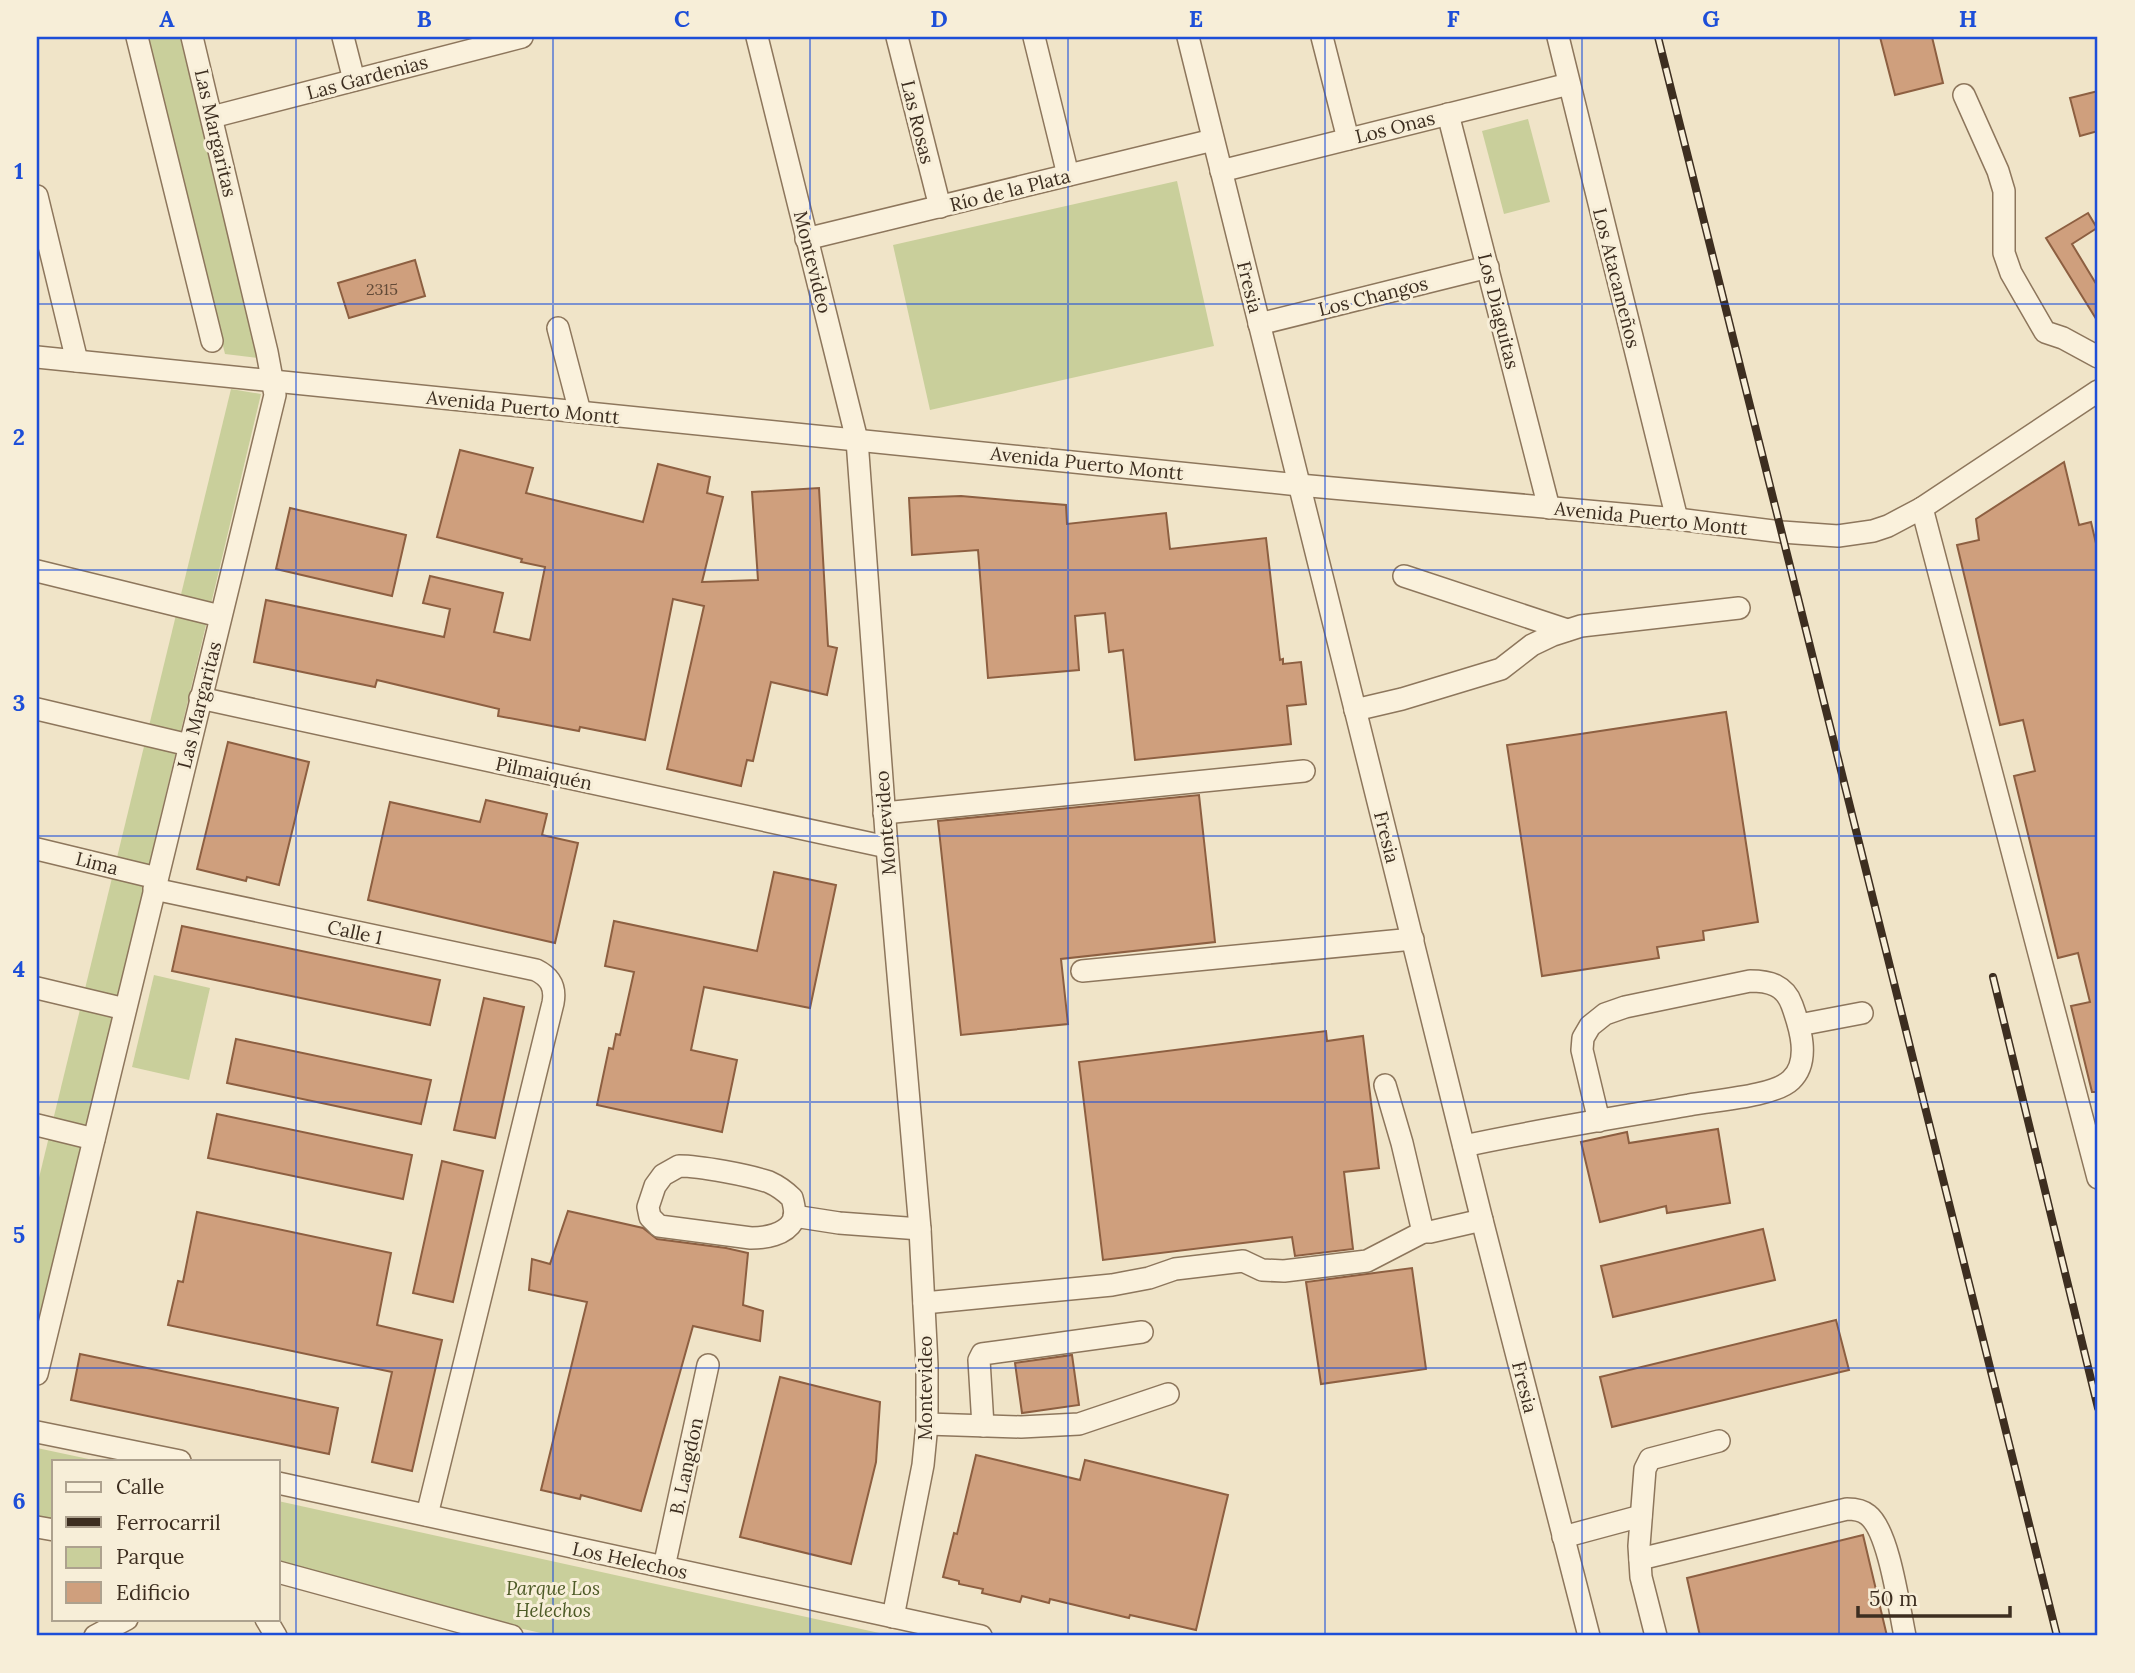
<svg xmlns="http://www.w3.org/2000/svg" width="2135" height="1673" font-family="Lora,serif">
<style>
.green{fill:#c9cf9b}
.building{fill:#cf9f7d;stroke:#8d5f41;stroke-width:2}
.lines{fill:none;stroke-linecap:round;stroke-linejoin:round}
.minor-casing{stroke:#8d765c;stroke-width:24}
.minor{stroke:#faf1dc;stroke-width:21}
.rail-casing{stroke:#3d2e20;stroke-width:8}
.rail{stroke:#f7eed8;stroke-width:5;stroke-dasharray:16;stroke-linecap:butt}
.grid{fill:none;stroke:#1d4ed8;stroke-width:2;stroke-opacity:0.55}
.labels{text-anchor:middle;stroke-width:6;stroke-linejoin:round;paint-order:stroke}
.number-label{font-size:16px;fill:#624a37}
.street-label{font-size:19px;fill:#3d2e20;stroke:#f7eed8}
.park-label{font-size:19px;font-style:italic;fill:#4d5a26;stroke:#f7eed8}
.neatline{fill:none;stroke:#1d4ed8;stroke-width:2.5}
.grid-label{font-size:23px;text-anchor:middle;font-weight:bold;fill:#1d4ed8}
</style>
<rect width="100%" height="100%" fill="#f0e4c8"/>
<g class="green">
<path d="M147 37H180L258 358 225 354Z"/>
<path d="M1528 119 1550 202 1504 214 1482 131Z"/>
<path d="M1177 181 1214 346 930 410 893 245Z"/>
<path d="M231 389 261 394 37 1335V1186Z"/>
<path d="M154 975 210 988 189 1080 132 1067Z"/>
<path d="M37 1448 98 1461H54V1520L37 1517Z"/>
<path d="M278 1501 893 1636H554L413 1604 278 1563Z"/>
</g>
<g class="building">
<path d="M1880 37H1932L1943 83 1895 95Z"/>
<path d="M2098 91V131L2080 136 2070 98Z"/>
<path d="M2088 213 2097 228 2072 244 2098 287V322L2046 238Z"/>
<path d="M415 260 425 296 349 318 338 283Z"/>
<path d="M460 450 533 468 526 493 643 522 658 464 710 477 707 493 723 497 702 582 758 580 752 492 819 488 828 646 837 648 827 695 771 682 753 761 747 760 741 786 667 769 704 606 673 599 645 740 580 727 579 731 498 716 499 709 377 680 375 687 254 662 266 600 444 637 450 609 423 603 430 576 503 593 494 632 530 640 545 567 521 562 522 559 437 537Z"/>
<path d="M2064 462 2079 525 2091 522 2098 552V1092H2092L2071 1006 2090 1002 2078 953 2058 958 2014 776 2035 771 2023 720 2000 725 1957 545 1979 540 1976 519Z"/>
<path d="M961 496 1066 505 1067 524 1166 513 1170 549 1266 538 1280 660 1283 659V664L1301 662 1306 704 1287 706 1291 744 1135 760 1123 650 1109 652 1105 613 1075 616 1079 670 988 678 978 550 912 555 909 498Z"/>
<path d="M290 508 406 535 392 596 276 569Z"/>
<path d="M1726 712 1758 922 1703 931 1704 940 1657 947 1659 958 1542 976 1507 745Z"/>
<path d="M228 742 309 762 279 885 247 877 246 881 197 869Z"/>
<path d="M1199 795 1215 942 1061 959 1068 1024 961 1035 938 821Z"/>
<path d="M486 800 547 814 542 835 578 843 555 943 368 900 390 802 480 822Z"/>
<path d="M774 872 836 885 810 1008 704 987 691 1050 737 1060 722 1132 597 1105 609 1048 613 1049 616 1034 620 1035 634 972 605 966 614 921 757 951Z"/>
<path d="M182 926 440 980 430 1025 172 971Z"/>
<path d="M484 998 524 1007 495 1138 454 1130Z"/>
<path d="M1326 1031 1327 1041 1363 1036 1379 1168 1344 1172 1353 1249 1295 1256 1292 1237 1103 1260 1079 1062Z"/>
<path d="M236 1039 431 1080 421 1124 227 1083Z"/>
<path d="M217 1114 412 1155 403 1199 208 1158Z"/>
<path d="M1718 1129 1730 1203 1667 1213 1666 1206 1600 1222 1581 1142 1627 1132 1629 1143Z"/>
<path d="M442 1161 483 1171 453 1302 413 1293Z"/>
<path d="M568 1211 643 1228 657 1239 726 1248 748 1253 743 1305 763 1311 760 1341 693 1326 641 1511 581 1495 580 1499 541 1490 587 1302 529 1290 532 1259 550 1264Z"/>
<path d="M197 1212 391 1253 377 1325 442 1340 412 1471 372 1462 392 1372 168 1325 178 1281 183 1282Z"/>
<path d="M1763 1229 1775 1280 1613 1317 1601 1266Z"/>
<path d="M1412 1268 1426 1369 1321 1384 1306 1282Z"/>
<path d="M1836 1320 1849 1370 1612 1427 1600 1377Z"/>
<path d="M80 1354 338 1408 329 1454 71 1400Z"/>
<path d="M1072 1355 1079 1405 1022 1413 1015 1363Z"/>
<path d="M780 1377 880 1402 876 1462 851 1564 740 1537Z"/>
<path d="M976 1455 1080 1480 1085 1460 1228 1495 1196 1630 1130 1615 1129 1618 1050 1599 1049 1603 1022 1596 1020 1602 982 1593 983 1589 959 1584V1581L943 1577 954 1533 957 1534Z"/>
<path d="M1863 1535 1887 1636H1700L1687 1578Z"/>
</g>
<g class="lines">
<defs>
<g id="minor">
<path d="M137 37 212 341"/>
<path d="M343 37 354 80"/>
<path d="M757 37 857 440 887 847 920 1229 927 1364V1424L923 1465 893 1617"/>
<path d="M897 37 940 207"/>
<path d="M1034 37 1068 175"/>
<path d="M1188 37 1482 1220 1589 1636"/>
<path d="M1322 37 1348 139"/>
<path d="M1558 37 1677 519"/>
<path d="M1964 95 1998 171 2004 191V253L2011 273 2045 332 2063 338 2098 357"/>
<path d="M1448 114 1549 508"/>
<path d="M212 117 522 37"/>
<path d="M1221 171 1569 84"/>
<path d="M37 196 77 361"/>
<path d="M806 239 1213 140"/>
<path d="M1259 324 1488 267"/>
<path d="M558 328 580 412"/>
<path d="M37 357 1299 485 1677 519 1782 532 1838 536 1873 531 1888 526 1922 508 2098 391"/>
<path d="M1922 508 2098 1178"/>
<path d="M37 571 220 616"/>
<path d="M1404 576 1567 630"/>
<path d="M200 698 887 847"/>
<path d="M37 709 189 745"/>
<path d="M1355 710 1402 699 1501 669 1532 645 1553 635 1581 626 1739 608"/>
<path d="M884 813 1304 771"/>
<path d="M37 849 157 878"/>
<path d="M154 889 536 970C550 977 556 987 553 1003L427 1515"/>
<path d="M1082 971 1413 939"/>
<path d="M37 988 125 1009"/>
<path d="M1799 1025 1862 1013"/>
<path d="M1385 1085 1402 1143 1423 1232H1430L1482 1220"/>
<path d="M37 1125 94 1139"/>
<path d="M1464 1146C1538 1130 1614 1118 1689 1105 1714 1100 1773 1097 1791 1080 1811 1061 1800 1027 1792 1005 1785 985 1769 981 1750 981L1625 1007 1605 1014 1590 1026 1583 1038 1582 1050 1599 1121"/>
<path d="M679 1166C700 1166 748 1175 769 1182 778 1186 785 1191 792 1198 794 1205 796 1215 793 1221 785 1235 765 1238 751 1238L659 1226 650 1217 648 1207 655 1186 663 1175Z"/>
<path d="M794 1216 839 1223 920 1229"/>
<path d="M924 1303 1112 1285 1149 1278 1175 1269 1243 1261 1262 1270 1284 1271 1367 1261 1423 1232"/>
<path d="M37 1374 275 395 267 352 192 37"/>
<path d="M927 1424 1021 1427 1079 1424 1168 1394"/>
<path d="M983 1426 979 1360 982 1354 1142 1332"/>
<path d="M37 1432 180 1461"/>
<path d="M278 1483 981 1636"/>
<path d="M37 1527 54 1530"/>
<path d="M1563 1537 1641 1516"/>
<path d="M1640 1559 1847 1509C1854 1509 1862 1510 1868 1515 1889 1531 1899 1608 1905 1636"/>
<path d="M664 1567 708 1365"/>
<path d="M278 1572 512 1636"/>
<path d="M266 1619 276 1636"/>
<path d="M95 1636 127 1619"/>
<path d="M1656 1636 1641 1577 1639 1546 1645 1469 1650 1459 1719 1441"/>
</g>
</defs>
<use href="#minor" class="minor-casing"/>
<use href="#minor" class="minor"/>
<defs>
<g id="rail">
<path d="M1658 37 2057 1636"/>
<path d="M1993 977 2098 1408"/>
</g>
</defs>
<use href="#rail" class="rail-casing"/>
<use href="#rail" class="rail"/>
</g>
<path class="grid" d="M296 37V1636M553 37V1636M810 37V1636M1068 37V1636M1325 37V1636M1582 37V1636M1839 37V1636M37 304H2098M37 570H2098M37 836H2098M37 1102H2098M37 1368H2098"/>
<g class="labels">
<g class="number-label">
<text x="382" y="295">2315</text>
</g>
<g class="street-label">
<text transform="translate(367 77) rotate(-15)" y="7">Las Gardenias</text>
<text transform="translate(918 122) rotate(76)" y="7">Las Rosas</text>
<text transform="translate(1395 127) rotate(-14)" y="7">Los Onas</text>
<text transform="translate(216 133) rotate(77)" y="7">Las Margaritas</text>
<text transform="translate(1010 190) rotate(-14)" y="7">Río de la Plata</text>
<text transform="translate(813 262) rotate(76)" y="7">Montevideo</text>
<text transform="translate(1617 278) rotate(76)" y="7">Los Atacameños</text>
<text transform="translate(1250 287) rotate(76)" y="7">Fresia</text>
<text transform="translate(1373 296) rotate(-14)" y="7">Los Changos</text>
<text transform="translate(1499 311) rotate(76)" y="7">Los Diaguitas</text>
<text transform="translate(523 407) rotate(6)" y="7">Avenida Puerto Montt</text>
<text transform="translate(1087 463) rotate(6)" y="7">Avenida Puerto Montt</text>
<text transform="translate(1651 518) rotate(6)" y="7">Avenida Puerto Montt</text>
<text transform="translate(199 705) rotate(-76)" y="7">Las Margaritas</text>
<text transform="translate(544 773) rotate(12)" y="7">Pilmaiquén</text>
<text transform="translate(885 823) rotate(-94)" y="7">Montevideo</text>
<text transform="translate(1387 837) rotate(76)" y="7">Fresia</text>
<text transform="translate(97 863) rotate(14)" y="7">Lima</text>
<text transform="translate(355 932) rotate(12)" y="7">Calle 1</text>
<text transform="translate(1525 1387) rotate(76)" y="7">Fresia</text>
<text transform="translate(925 1388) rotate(-90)" y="7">Montevideo</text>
<text transform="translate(686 1466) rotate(-78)" y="7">B. Langdon</text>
<text transform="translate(630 1560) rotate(12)" y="7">Los Helechos</text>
</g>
<g class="park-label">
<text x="553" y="1595">Parque Los<tspan x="553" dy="22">Helechos</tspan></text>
</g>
</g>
<rect width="2135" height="1673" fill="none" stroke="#f7eed8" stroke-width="77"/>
<rect x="52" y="1460" width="228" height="161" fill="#f7eed8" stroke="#ada18e" stroke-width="2"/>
<rect x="66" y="1482" width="35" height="10" fill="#faf1dc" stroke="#ada18e" stroke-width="2"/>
<text x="116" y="1494" font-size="21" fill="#3d2e20">Calle</text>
<rect x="66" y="1517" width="35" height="10" fill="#3d2e20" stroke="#ada18e" stroke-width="2"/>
<text x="116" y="1530" font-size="21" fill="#3d2e20">Ferrocarril</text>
<rect x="66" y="1547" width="35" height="21" fill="#c9cf9b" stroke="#ada18e" stroke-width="2"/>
<text x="116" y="1564" font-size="21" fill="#3d2e20">Parque</text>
<rect x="66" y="1582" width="35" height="21" fill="#cf9f7d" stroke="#ada18e" stroke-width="2"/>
<text x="116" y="1600" font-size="21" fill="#3d2e20">Edificio</text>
<path d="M1858 1606v10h152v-10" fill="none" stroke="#3d2e20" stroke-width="3.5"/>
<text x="1869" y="1606" font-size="21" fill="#3d2e20" stroke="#f7eed8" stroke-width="5" paint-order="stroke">50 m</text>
<rect x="38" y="38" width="2058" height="1596" class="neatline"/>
<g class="grid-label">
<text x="167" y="27">A</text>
<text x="424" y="27">B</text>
<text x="682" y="27">C</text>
<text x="939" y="27">D</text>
<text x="1196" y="27">E</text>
<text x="1453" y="27">F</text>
<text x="1711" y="27">G</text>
<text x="1968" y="27">H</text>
<text x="19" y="179">1</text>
<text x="19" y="445">2</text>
<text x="19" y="711">3</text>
<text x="19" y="977">4</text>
<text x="19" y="1243">5</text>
<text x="19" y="1509">6</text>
</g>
</svg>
